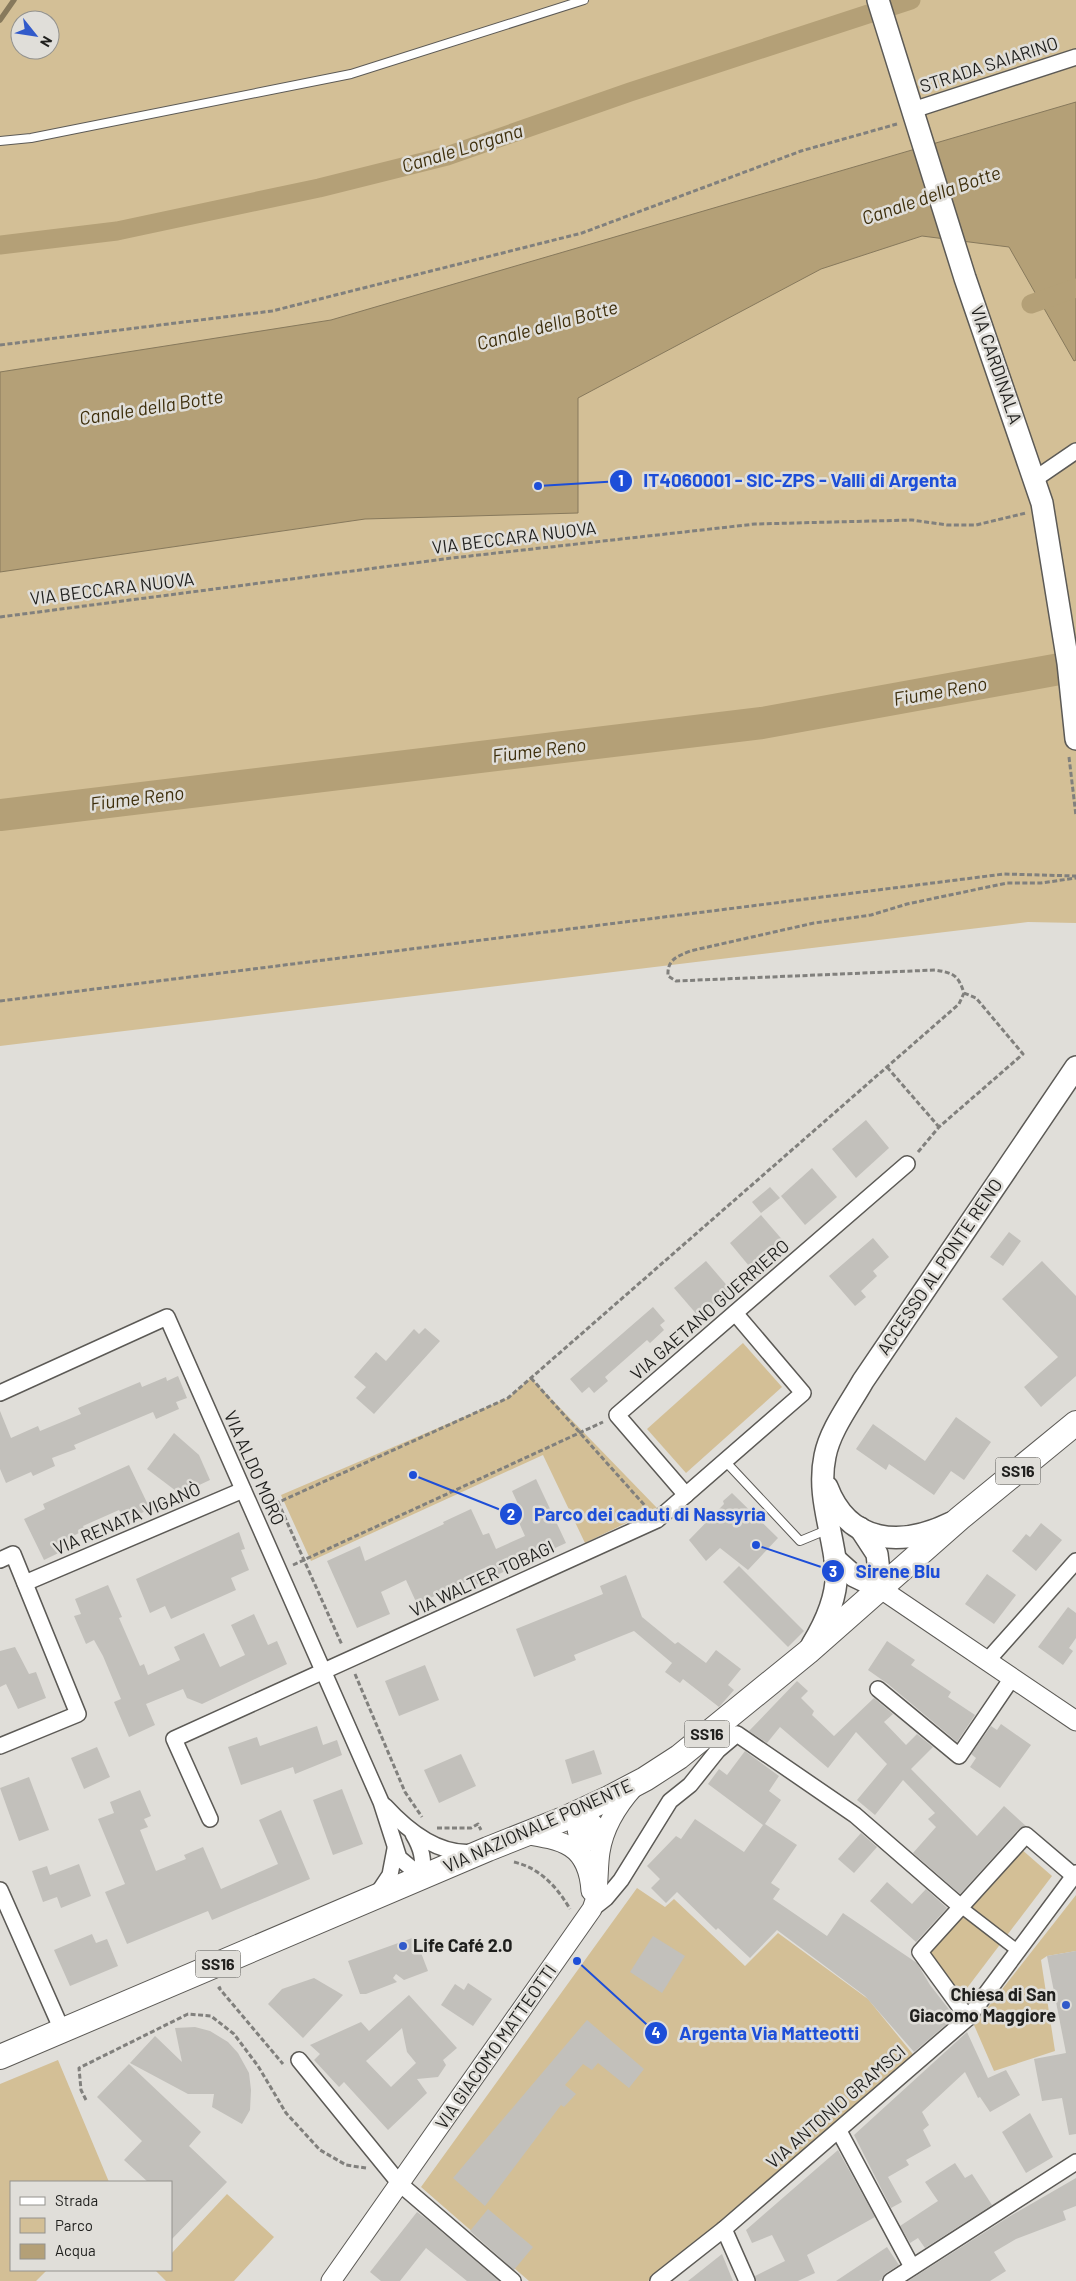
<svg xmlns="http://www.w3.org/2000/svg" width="1076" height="2281" font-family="Barlow,sans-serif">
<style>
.green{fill:#d3bf96;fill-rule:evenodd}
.water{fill:#b4a077;stroke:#87795c}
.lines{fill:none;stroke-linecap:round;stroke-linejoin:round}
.stream{stroke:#87795c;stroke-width:5.5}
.canal{stroke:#b4a077;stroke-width:19}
.river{stroke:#b4a077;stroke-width:32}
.building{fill:#c2c0bb;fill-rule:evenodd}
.service-casing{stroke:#5c5a56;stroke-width:10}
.pedestrian-casing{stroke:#5c5a56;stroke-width:14}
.minor-casing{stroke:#5c5a56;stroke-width:18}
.tertiary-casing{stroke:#5c5a56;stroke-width:21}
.secondary-casing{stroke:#5c5a56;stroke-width:24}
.primary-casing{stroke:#5c5a56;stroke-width:26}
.path{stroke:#81807d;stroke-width:3;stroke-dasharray:5 2.5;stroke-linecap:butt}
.service{stroke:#fff;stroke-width:8}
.pedestrian{stroke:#fff;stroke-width:11}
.minor{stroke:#fff;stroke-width:15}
.tertiary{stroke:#fff;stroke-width:19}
.secondary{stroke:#fff;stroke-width:21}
.primary{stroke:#fff;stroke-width:24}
.poi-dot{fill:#315aca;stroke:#e0ded9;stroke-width:2}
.labels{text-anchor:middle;stroke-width:5;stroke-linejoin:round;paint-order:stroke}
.shield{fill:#e0ded9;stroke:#595855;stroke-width:1}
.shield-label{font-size:16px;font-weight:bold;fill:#1f1f1d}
.street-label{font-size:18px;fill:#1f1f1d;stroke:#e0ded9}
.poi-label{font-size:18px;font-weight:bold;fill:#1f1f1d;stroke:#e0ded9;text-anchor:start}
.water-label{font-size:19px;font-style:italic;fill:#3d2e0b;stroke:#e0ded9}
.leader{fill:none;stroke:#1d4ed8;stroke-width:2}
.callout-dot{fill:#1d4ed8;stroke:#e0ded9;stroke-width:2}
.mark-label{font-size:15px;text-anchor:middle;font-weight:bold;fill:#fff}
.callout-label{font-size:19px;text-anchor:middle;font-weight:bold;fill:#1d4ed8;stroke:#e0ded9;stroke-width:5;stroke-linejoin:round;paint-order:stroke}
</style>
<rect width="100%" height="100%" fill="#e0ded9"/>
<g class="green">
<path d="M0 0H1076V923L1028 922 0 1046ZM20 20H50V50H20Z"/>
<path d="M743 1343 782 1387 686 1473 647 1429Z"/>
<path d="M531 1378 657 1508 585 1543 543 1455 311 1561 281 1495 508 1398Z"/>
<path d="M1020 1848 1052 1876 961 1996 929 1951Z"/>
<path d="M637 1888 665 1907 674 1899 745 1966 778 1933 868 1999 916 2058 721 2223 648 2281H529L421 2187Z"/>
<path d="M1076 1895V1951L1047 1956 1041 1960 1055 2051 994 2071 974 2025Z"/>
<path d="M58 2060 109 2182H11V2270H47L36 2281H0V2084Z"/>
<path d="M227 2194 274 2237 234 2281H166L156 2271 171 2270V2254Z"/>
</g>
<path class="water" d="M1076 102V360L1074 361 1009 247 922 236 821 269 578 398V513L365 519 0 572V372L331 320Z"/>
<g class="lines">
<path class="stream" d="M0 20 14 0"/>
<g class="canal">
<path d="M0 245 117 231 319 188 447 156 630 92 911 0"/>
<path d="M1031 304 1076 288"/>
</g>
<path class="river" d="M0 815 762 723 1076 666"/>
</g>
<g class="building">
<path d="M866 1120 889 1148 856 1178 832 1149Z"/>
<path d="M812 1168 837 1197 805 1225 781 1196Z"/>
<path d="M770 1187 780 1198 761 1213 752 1202Z"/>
<path d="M761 1215 786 1244 754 1272 730 1243Z"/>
<path d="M1009 1232 1021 1241 1003 1266 990 1257Z"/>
<path d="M873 1238 889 1257 873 1271 877 1276 861 1291 866 1297 855 1306 829 1276Z"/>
<path d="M706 1261 730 1289 699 1317 674 1288Z"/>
<path d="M1042 1261 1076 1296V1376L1041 1407 1024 1387 1058 1357 1002 1299Z"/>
<path d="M653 1307 665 1321 660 1325 664 1330 650 1343 647 1340 605 1377 608 1381 594 1393 589 1387 582 1393 570 1379Z"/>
<path d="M425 1328 440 1341 374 1414 356 1398 366 1387 354 1377 376 1352 386 1361 414 1329 419 1334Z"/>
<path d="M178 1376 187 1398 176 1402 179 1409 156 1419 153 1412 74 1445 76 1449 52 1458 55 1466 33 1476 31 1472 6 1483 0 1469V1411L11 1438 38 1426 40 1431 81 1414 78 1408 140 1382 142 1387 166 1377 167 1381Z"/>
<path d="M956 1417 991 1442 964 1480 951 1471 934 1495 889 1464 886 1470 856 1449 873 1424 925 1461Z"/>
<path d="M174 1433 199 1455 210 1480 180 1494 147 1469Z"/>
<path d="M129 1465 150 1509 125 1521 119 1510 83 1526 85 1530 67 1539 71 1547 44 1560 24 1519 45 1509 43 1504Z"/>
<path d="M536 1479 566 1543 473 1586 470 1580 417 1604 406 1580 381 1592 390 1614 357 1628 327 1561 360 1546 365 1561 444 1524 443 1522 471 1509 483 1535 489 1533 496 1549 525 1536 516 1516 522 1513 512 1491Z"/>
<path d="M732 1493 778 1538 748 1570 720 1548 706 1561 689 1540 724 1504 723 1501Z"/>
<path d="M1041 1523 1062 1540 1036 1571 1012 1551 1026 1534 1030 1537Z"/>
<path d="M239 1532 245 1549 241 1550 249 1570 231 1578 236 1590 171 1619 165 1606 150 1613 136 1579Z"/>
<path d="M739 1566 804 1631 788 1647 723 1582Z"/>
<path d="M987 1574 1016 1595 994 1624 965 1604Z"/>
<path d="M626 1575 642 1617 675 1644 678 1642 706 1663 716 1650 741 1669 728 1685 734 1690 719 1707 683 1679 680 1683 665 1672 672 1663 634 1631 574 1655 576 1660 534 1677 516 1629 603 1594 600 1586Z"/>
<path d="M108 1585 122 1617 119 1618 140 1666 144 1664 148 1675 180 1660 174 1647 204 1633 220 1667 245 1655 231 1625 254 1614 268 1645 277 1641 287 1664 202 1704 187 1698 183 1689 146 1704 155 1725 129 1737 114 1702 121 1699 103 1656 94 1640 86 1644 74 1616 81 1614 75 1599Z"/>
<path d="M1068 1607 1076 1613V1638L1069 1648 1073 1651 1063 1665 1038 1647Z"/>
<path d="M887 1641 915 1660 911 1665 951 1692 948 1697 975 1715 957 1742 888 1684 868 1670Z"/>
<path d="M15 1647 29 1674 36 1672 46 1698 18 1709 6 1684 0 1687V1651Z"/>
<path d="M425 1665 439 1700 399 1716 385 1681Z"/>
<path d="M797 1681 808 1691 801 1698 814 1711 812 1715 834 1736 874 1698 893 1714 884 1722 906 1745 917 1734 933 1747 911 1769 977 1836 1004 1806 1026 1826 1019 1829 960 1894 913 1853 936 1827 928 1819 935 1813 903 1780 875 1815 857 1800 887 1764 856 1732 828 1768 780 1727 767 1743 749 1731Z"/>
<path d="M1001 1724 1031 1745 1000 1788 970 1767 976 1758 971 1754 991 1726 997 1730Z"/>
<path d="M317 1726 323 1745 337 1740 342 1755 295 1774 293 1767 241 1785 228 1747 257 1737 260 1746Z"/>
<path d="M97 1747 110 1777 84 1789 71 1758Z"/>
<path d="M594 1750 602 1774 572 1784 565 1760Z"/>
<path d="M745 1751 779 1776 769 1791 781 1800 765 1824 797 1845 771 1883 780 1889 773 1899 827 1936 843 1913 917 1963 930 1985 955 2017 914 2052 865 1996 777 1930 750 1958 718 1928 716 1930 677 1892 666 1903 651 1888 660 1879 647 1866 676 1836 681 1839 695 1819 744 1852 763 1825 708 1784 719 1769 727 1775Z"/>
<path d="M461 1754 476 1786 439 1803 424 1770Z"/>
<path d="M29 1777 49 1830 19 1841 0 1788Z"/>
<path d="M342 1789 363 1844 333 1855 313 1800Z"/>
<path d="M140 1790 151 1816 144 1819 148 1827 140 1830 156 1871 186 1859 184 1855 203 1847 221 1889 278 1864 259 1820 281 1810 310 1879 212 1920 208 1911 127 1944 105 1892 125 1884 98 1819 114 1813 110 1802Z"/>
<path d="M861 1833 877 1847 854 1873 838 1859Z"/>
<path d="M79 1864 91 1896 61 1908 57 1897 43 1902 32 1871 47 1866 50 1875Z"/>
<path d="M887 1882 912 1904 926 1889 947 1908 916 1942 870 1901Z"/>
<path d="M92 1934 96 1943 107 1939 118 1966 70 1986 54 1950Z"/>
<path d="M653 1936 685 1956 662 1993 630 1972Z"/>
<path d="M415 1937 428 1971 404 1980 396 1974 393 1978 397 1982 366 1994H360L348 1961Z"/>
<path d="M1076 1951V2134L1069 2135 1062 2098 1042 2101 1034 2059 1066 2053 1047 1956Z"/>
<path d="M314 1978 343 1995 303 2038 268 2004 282 1989Z"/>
<path d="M468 1983 492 1999 473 2026 441 2005 455 1984 464 1990Z"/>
<path d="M409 1995 457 2048 443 2060 446 2065 438 2077 417 2079 427 2093 388 2130 344 2082 339 2087 314 2060 320 2054 310 2045 361 2022 369 2031ZM402 2028 407 2052 416 2063 391 2087 366 2061Z"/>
<path d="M587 2020 644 2069 629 2088 598 2063 592 2070 583 2064 565 2085 576 2094 564 2107 561 2105 485 2206 453 2178Z"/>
<path d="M195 2027 210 2031 228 2042 238 2053 249 2073 251 2090 250 2110 242 2124 212 2107 214 2094H188L130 2063 155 2036 182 2062 175 2028Z"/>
<path d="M967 2032 988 2078 1006 2070 1020 2095 990 2112 980 2097 978 2098 965 2072 922 2112 929 2125 923 2130 931 2146 906 2160 909 2165 888 2177 902 2202 891 2208 854 2135Z"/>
<path d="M129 2064 201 2132 189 2146 227 2182 171 2240V2182H148L124 2160 142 2141 97 2097Z"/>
<path d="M1030 2113 1053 2157 1026 2173 1002 2132Z"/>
<path d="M838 2150 875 2217 807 2255 815 2273 798 2281H756L755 2276 785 2261 772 2235 752 2243 746 2230Z"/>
<path d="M955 2163 965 2178 972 2174 992 2205 925 2248 918 2238 910 2243 900 2226 938 2201 925 2182Z"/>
<path d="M1076 2178V2206L1063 2211 1066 2220 1016 2239 994 2252 1006 2271 990 2281H908L1007 2218Z"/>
<path d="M488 2209 533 2247 514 2270 470 2231Z"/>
<path d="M417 2212 429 2221 499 2281H467L426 2248 400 2281H381L370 2272Z"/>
<path d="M887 2247 899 2265 886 2273 882 2279 879 2281H836Z"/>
<path d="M722 2254 733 2281H688Z"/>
</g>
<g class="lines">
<defs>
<g id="service">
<path d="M0 141 31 138 351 74 584 0"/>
<path d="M725 1461 800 1541 829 1529"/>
</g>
<path id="pedestrian" d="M961 1907 1018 1951"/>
<g id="minor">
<path d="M913 110 1076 57"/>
<path d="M1035 479 1076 451"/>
<path d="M0 1393 167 1317 381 1802 399 1858 422 1877"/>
<path d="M686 1495 617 1415 907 1164"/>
<path d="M0 1560 13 1554 78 1714 0 1746"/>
<path d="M25 1583 243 1490"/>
<path d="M987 1661 1076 1561"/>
<path d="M878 1689 959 1756 1012 1678"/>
<path d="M385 1806C407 1830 438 1856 474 1852"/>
<path d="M210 1819 174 1739 657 1520 803 1393 735 1313"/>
<path d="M413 1834C422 1849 424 1859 422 1877"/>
<path d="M0 1890 62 2030"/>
<path d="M376 1896 390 1875 395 1849"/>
<path d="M592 1909 606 1898 621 1880 670 1801 690 1785 718 1750 737 1734 855 1815 961 1907"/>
<path d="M968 2018 920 1952 1026 1835 1074 1876"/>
<path d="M299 2060 400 2184 513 2281"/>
<path d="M839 2131 912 2267"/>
<path d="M724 2229 747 2281"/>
<path d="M658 2281 724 2229 968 2018 1076 1873"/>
<path d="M891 2281 1076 2162"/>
</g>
<g id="tertiary">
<path d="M881 1589 1076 1721"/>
<path d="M523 1834C562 1840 588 1844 591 1891"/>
<path d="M583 1860 577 1829 581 1811 595 1826 600 1848"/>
<path d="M331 2281 592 1909C600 1891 597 1871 600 1852 604 1826 617 1806 634 1787"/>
</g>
<g id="secondary">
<path d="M878 0 965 278 1042 503 1068 663 1076 739"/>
<path d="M827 1487C849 1545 902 1547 951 1523"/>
<path d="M835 1559 854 1576 881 1589 877 1554 860 1528"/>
<path d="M812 1645C826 1622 839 1594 836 1566 832 1529 817 1494 825 1456 830 1430 850 1404 863 1381L1076 1067"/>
</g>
<path id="primary" d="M0 2057 488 1849 566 1818 609 1798 645 1779 679 1757 808 1652 960 1518 1076 1423"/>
</defs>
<use href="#service" class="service-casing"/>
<use href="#pedestrian" class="pedestrian-casing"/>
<use href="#minor" class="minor-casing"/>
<use href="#tertiary" class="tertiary-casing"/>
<use href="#secondary" class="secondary-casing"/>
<use href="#primary" class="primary-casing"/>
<g class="path">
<path d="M0 345 272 311 582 233 801 151 897 124"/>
<path d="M0 617 452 558 755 524 912 520 947 525H976L1026 513"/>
<path d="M1069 757 1076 816"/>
<path d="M0 1001 1004 874 1076 876"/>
<path d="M887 1067 939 1127"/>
<path d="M918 1152 939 1127 1023 1054 976 998 964 993"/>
<path d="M531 1378 647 1508"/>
<path d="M278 1502 342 1645"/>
<path d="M268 1507 508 1398 959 1004 964 993C958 975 954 973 935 970L676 981 668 976C667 960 676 957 690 951L814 923 871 915 907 904 1007 883H1041L1076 878"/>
<path d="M293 1565 603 1422"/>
<path d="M355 1674 405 1792 422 1817"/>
<path d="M437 1828H471L478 1824 481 1830"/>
<path d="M514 1862C540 1868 557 1887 570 1909"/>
<path d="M221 1987 219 1988 283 2064"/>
<path d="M86 2100 81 2090 79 2068 188 2014 211 2016 234 2034 258 2066 286 2113 320 2150 346 2165 366 2168"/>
</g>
<use href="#service" class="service"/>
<use href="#pedestrian" class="pedestrian"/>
<use href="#minor" class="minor"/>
<use href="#tertiary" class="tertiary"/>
<use href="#secondary" class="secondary"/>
<use href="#primary" class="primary"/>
</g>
<g class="poi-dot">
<circle cx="403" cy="1946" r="5"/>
<circle cx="1066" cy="2005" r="5"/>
</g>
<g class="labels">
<g class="shield">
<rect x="995.5" y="1457.5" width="45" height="27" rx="4"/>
<rect x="684.5" y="1720.5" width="45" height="27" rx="4"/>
<rect x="195.5" y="1950.5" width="45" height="27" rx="4"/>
</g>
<g class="shield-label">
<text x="1018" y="1477">SS16</text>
<text x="707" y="1740">SS16</text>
<text x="218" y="1970">SS16</text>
</g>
<g class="street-label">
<text transform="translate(989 65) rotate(-18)" y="6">STRADA SAIARINO</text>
<text transform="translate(996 365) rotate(71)" y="6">VIA CARDINALA</text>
<text transform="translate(514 538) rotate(-7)" y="6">VIA BECCARA NUOVA</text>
<text transform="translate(112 589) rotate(-7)" y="6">VIA BECCARA NUOVA</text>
<text transform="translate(940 1267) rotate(-56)" y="6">ACCESSO AL PONTE RENO</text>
<text transform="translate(710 1310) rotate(-41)" y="6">VIA GAETANO GUERRIERO</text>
<text transform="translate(254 1468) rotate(66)" y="6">VIA ALDO MORO</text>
<text transform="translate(127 1519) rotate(-23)" y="6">VIA RENATA VIGANÒ</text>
<text transform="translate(482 1579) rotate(-25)" y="6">VIA WALTER TOBAGI</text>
<text transform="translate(538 1826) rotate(-24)" y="6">VIA NAZIONALE PONENTE</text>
<text transform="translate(496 2047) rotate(-55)" y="6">VIA GIACOMO MATTEOTTI</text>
<text transform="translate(836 2107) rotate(-41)" y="6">VIA ANTONIO GRAMSCI</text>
</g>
<g class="poi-label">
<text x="413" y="1952">Life Café 2.0</text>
<text x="1056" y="2001" text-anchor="end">Chiesa di San<tspan x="1056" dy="21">Giacomo Maggiore</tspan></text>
</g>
<g class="water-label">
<text transform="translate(462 148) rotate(-17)" y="7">Canale Lorgana</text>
<text transform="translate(931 195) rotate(-19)" y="7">Canale della Botte</text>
<text transform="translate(547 325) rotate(-15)" y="7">Canale della Botte</text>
<text transform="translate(151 407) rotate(-9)" y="7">Canale della Botte</text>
<text transform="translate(940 691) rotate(-10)" y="7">Fiume Reno</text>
<text transform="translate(539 750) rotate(-7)" y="7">Fiume Reno</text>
<text transform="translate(137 798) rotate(-7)" y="7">Fiume Reno</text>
</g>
</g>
<path class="leader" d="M538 486L621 481M413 1475L511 1514M756 1545L833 1571M577 1961L656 2033"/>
<g class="callout-dot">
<circle cx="538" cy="486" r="5"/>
<circle cx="413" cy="1475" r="5"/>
<circle cx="756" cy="1545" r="5"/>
<circle cx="577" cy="1961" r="5"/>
<circle cx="621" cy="481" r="12"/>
<circle cx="511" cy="1514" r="12"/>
<circle cx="833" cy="1571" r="12"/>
<circle cx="656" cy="2033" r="12"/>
</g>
<g class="mark-label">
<text x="621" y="486">1</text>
<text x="511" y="1520">2</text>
<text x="833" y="1577">3</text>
<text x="656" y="2038">4</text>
</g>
<g class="callout-label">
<text x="800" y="487">IT4060001 - SIC-ZPS - Valli di Argenta</text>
<text x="650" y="1521">Parco dei caduti di Nassyria</text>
<text x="898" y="1578">Sirene Blu</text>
<text x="769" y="2040">Argenta Via Matteotti</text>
</g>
<rect x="10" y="2181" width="162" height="90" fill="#e0ded9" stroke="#93928e"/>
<rect x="20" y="2197" width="25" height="8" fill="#ffffff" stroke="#93928e"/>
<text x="55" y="2206" font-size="15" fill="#1f1f1d">Strada</text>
<rect x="20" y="2218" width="25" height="15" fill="#d3bf96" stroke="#93928e"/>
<text x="55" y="2231" font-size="15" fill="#1f1f1d">Parco</text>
<rect x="20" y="2244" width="25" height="15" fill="#b4a077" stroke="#93928e"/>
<text x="55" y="2256" font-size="15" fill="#1f1f1d">Acqua</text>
<g transform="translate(35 35) rotate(120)"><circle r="24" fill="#e0ded9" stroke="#93928e"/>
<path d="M0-4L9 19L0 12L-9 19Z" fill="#315aca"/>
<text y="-8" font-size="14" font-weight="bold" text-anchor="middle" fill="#1f1f1d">N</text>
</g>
</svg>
